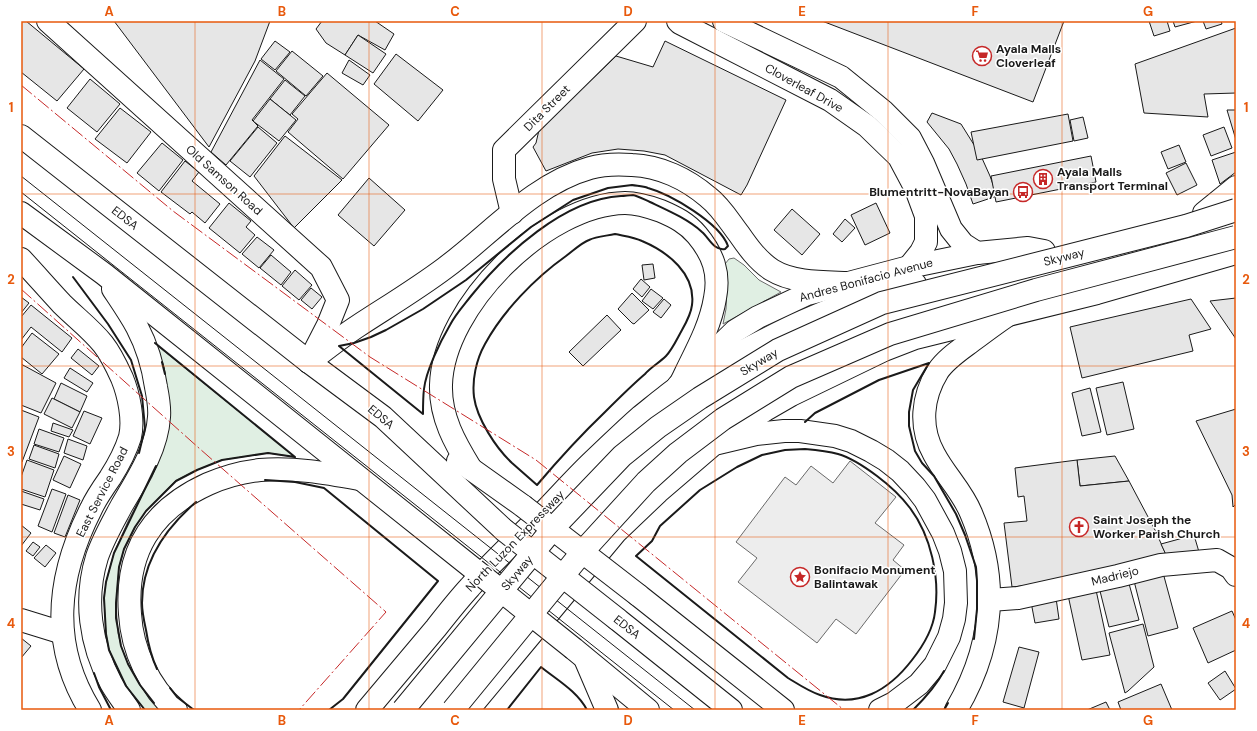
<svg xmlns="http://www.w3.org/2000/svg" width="1257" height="731" font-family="'DM Sans',sans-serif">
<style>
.green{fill:#e0efe3;stroke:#6a6a6a}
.parking{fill:#ededed;stroke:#6a6a6a}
.building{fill:#e6e6e6;stroke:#1a1a1a}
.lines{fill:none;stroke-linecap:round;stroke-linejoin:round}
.minor-casing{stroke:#1a1a1a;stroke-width:24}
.major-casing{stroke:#1a1a1a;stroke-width:24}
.highway-casing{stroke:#1a1a1a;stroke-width:24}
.minor{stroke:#fff;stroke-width:22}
.major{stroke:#fff;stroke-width:22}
.highway{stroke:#fff;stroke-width:22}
.tram{stroke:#1a1a1a;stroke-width:1}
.highway-bridge-casing{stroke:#1a1a1a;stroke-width:24;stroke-linecap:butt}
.highway-bridge{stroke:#fff;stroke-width:22}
.wall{stroke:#1a1a1a;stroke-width:2}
.power{stroke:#c62828;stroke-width:1;stroke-dasharray:14 3 2 3;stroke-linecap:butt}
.grid{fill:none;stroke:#e8590c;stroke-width:1;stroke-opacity:0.55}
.labels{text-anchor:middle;stroke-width:3;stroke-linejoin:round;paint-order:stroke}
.poi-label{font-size:12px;font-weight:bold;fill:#1a1a1a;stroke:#fff;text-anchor:start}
.street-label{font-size:12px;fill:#1a1a1a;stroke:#fff}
.neatline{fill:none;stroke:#e8590c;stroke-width:1.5}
.grid-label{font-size:13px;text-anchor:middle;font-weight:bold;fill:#e8590c}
</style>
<rect width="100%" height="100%" fill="#fff"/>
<g class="green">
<path d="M734 258 744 265 759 280 781 292 723 324 726 309 727 290 725 264 729 259Z"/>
<path d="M154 343 295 457 268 453 222 460 197 470 175 481 146 511 135 527 124 549 119 567 116 603 118 633 121 646 128 664 149 697 161 710H145L126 686 109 650 106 634 104 598 106 582 114 553 129 519 152 477 159 459 169 400 164 369Z"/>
</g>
<path class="parking" d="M850 461 896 497 875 523 904 545 893 560 905 570 856 634 836 619 817 643 738 582 757 558 736 542 785 477 796 485 811 466 833 483Z"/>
<g class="building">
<path d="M22 21H26L84 69 57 101 21 72V23Z"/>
<path d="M114 21H270L255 61 209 147Z"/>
<path d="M322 21H375L394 34 385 50 358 35 345 55 326 43 316 29Z"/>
<path d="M822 21H1064L1033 102Z"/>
<path d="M1149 21H1167L1170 31 1154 36Z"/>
<path d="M1173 21H1197L1175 27Z"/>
<path d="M1203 21H1221L1222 24 1206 29Z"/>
<path d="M1236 28V93L1204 94 1208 117 1144 113 1135 64Z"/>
<path d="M358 35 386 54 373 73 345 55Z"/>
<path d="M275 41 290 52 275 70 261 59Z"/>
<path d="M665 41 786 100 747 185 741 195 665 155 644 151 618 149 592 153 546 171 533 147 536 143 539 130 616 56 653 67Z"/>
<path d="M292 51 323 76 306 96 276 71Z"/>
<path d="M396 54 443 90 418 121 374 84Z"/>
<path d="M260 60 284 79 252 120 258 126 226 165 211 152Z"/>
<path d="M349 60 370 75 363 85 342 73Z"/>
<path d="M327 73 389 125 343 179 288 132 298 119 292 114Z"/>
<path d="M90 79 120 104 97 132 67 108Z"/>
<path d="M285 80 305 96 290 115 270 99Z"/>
<path d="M270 99 296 120 279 141 253 121Z"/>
<path d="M120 108 151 132 127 163 95 139Z"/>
<path d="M1227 110H1236V140Z"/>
<path d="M932 113 961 124 981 156 990 176 997 196 973 204 966 184 957 164 949 149 927 122Z"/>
<path d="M1068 114 1073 141 977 160 971 132Z"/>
<path d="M1083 117 1088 138 1074 141 1070 120Z"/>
<path d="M258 127 277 143 250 177 230 161Z"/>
<path d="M1224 127 1232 148 1211 156 1203 135Z"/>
<path d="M285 136 342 180 294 228 254 176Z"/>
<path d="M162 143 183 160 159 191 137 173Z"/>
<path d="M1179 145 1186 162 1168 169 1161 152Z"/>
<path d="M1236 152V172L1220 184 1212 160Z"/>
<path d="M1091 156 1096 182 996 202 991 176Z"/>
<path d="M185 161 199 172 192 181 220 204 205 223 192 212 190 214 161 192Z"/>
<path d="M1186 163 1197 185 1177 195 1166 173Z"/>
<path d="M369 178 405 210 374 246 338 215Z"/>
<path d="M229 203 251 221 246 227 255 235 240 253 209 228Z"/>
<path d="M876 203 890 233 865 245 851 215Z"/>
<path d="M792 209 820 234 802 255 774 230Z"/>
<path d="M845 219 855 228 842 242 833 234Z"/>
<path d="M257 237 274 250 259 268 242 254Z"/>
<path d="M271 255 291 272 281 285 260 268Z"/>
<path d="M653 264 655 278 644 280 642 265Z"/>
<path d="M295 270 312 285 299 300 282 286Z"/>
<path d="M641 279 650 287 642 297 633 289Z"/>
<path d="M311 288 322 297 312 309 301 300Z"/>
<path d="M651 289 663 298 653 309 642 301Z"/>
<path d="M632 293 649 310 634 324 632 323 618 309Z"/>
<path d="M21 297 29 303 21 313Z"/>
<path d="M1236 298V339L1210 301Z"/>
<path d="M664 299 671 305 661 318 653 312Z"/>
<path d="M1191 299 1211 329 1189 335 1193 351 1082 378 1070 327Z"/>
<path d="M31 305 72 338 62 352 31 327 21 340V317Z"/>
<path d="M607 315 621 330 583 366 569 352Z"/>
<path d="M32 333 59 354 42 374 21 357V348Z"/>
<path d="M78 349 99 366 92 375 71 358Z"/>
<path d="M21 364 56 383 41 413 21 405Z"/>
<path d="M70 368 93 383 87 392 64 378Z"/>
<path d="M1123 382 1134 429 1107 435 1096 388Z"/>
<path d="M61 383 87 396 80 412 54 399Z"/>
<path d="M1090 388 1101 432 1082 436 1072 393Z"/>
<path d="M52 398 80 412 72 428 44 414Z"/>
<path d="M1236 409V504L1233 507 1232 495 1196 421Z"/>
<path d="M21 410 39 417 22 462H21Z"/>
<path d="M84 411 102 418 90 444 73 436Z"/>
<path d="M53 423 73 430 69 437 51 431Z"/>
<path d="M39 429 64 438 59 452 34 444Z"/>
<path d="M68 439 87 446 83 460 64 453Z"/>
<path d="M34 445 59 454 55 468 29 459Z"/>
<path d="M64 456 81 464 70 488 53 480Z"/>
<path d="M1115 456 1129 481 1080 486 1077 460Z"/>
<path d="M27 460 54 470 45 497 21 489V477Z"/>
<path d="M1077 460 1080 486 1129 481 1155 530 1168 559 1057 582 1012 587 1004 523 1027 521 1024 496 1018 497 1015 468Z"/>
<path d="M52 489 66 494 52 532 38 526Z"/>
<path d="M21 491 44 499 40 510 21 504Z"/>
<path d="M68 495 80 500 65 537 54 533Z"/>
<path d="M21 525 31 533 21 546Z"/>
<path d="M1194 535 1199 552 1168 559 1161 544Z"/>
<path d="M33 542 40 547 33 556 26 551Z"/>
<path d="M46 545 56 553 45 567 34 558Z"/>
<path d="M1162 569 1178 628 1148 636 1133 577Z"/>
<path d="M1128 580 1139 620 1109 627 1099 587Z"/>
<path d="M1096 590 1110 655 1082 660 1068 595Z"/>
<path d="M1056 598 1059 619 1035 623 1031 602Z"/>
<path d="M1232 611 1236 620V650L1208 663 1193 628Z"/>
<path d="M1143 624 1154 667 1128 691 1125 693 1109 633Z"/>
<path d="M21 638 31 646 21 658Z"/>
<path d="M1019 647 1039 652 1024 708 1003 702Z"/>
<path d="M1225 671 1236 689 1220 700 1208 683Z"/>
<path d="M1161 684 1172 710H1121L1118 702Z"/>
<path d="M1106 702 1110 710H1087Z"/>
</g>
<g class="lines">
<defs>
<g id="minor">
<path d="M48 21 321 267 338 300 328 325 309 362"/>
<path d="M678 21 680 23 830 100 867 126 899 157 916 189 926 216V242L921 252 909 267"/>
<path d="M724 21 841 77 883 111 910 138 923 163 951 229 963 244 977 253"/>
<path d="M512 213 504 179V150L635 21"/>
<path d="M1204 213 1236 187"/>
<path d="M990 600 1018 598 1118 576 1161 565 1217 560 1231 568 1236 575"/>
<path d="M21 620 63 633"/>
</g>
<g id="major">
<path d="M21 259C35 274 48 289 62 304 75 317 91 329 103 344 111 354 117 367 122 378 129 395 134 420 130 437 126 450 117 467 110 478 103 488 96 498 91 509 57 576 49 644 90 710"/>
<path d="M697 368 735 331 758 317 807 294 909 267 977 253 1028 248 1044 251"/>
<path d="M678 386C754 345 830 301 915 284"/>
<path d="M714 444 765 410 791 395 884 350 915 338 1097 293 1236 253"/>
</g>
<g id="highway">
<path d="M21 136 309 362 383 417 504 530"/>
<path d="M21 213 104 274 475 570"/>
<path d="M113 289C121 301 130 314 137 327 147 346 153 366 156 387 158 397 160 407 159 417 157 449 138 478 122 505 113 522 103 539 97 557 84 599 90 644 111 683 116 692 123 701 129 710"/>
<path d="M309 362C325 350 341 337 358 326 387 307 417 289 445 268 491 234 533 184 590 168 604 164 618 164 632 165 660 166 687 179 708 197 721 207 729 221 739 234 748 247 758 261 772 270 793 283 823 282 848 283"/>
<path d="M458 461 471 469 523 506"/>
<path d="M638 595 783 710"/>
<path d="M617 619 731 710"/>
<path d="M574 649 648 710"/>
<path d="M586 661 607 710"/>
<path d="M176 710C149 688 132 649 130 614 125 553 151 510 208 484 224 477 241 472 260 470 293 467 326 473 359 479"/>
<path d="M367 710C390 683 413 655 436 628 447 614 458 600 470 587 490 564 513 543 534 522 554 502 573 480 593 461 609 446 624 431 640 417 649 410 657 403 665 397 669 394 674 390 678 387 682 382 685 374 688 368 699 346 711 323 715 298 720 273 713 254 697 235 687 223 675 217 661 211 650 207 638 203 625 203 546 204 443 306 441 385 440 417 455 443 471 469"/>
<path d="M468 710 616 532 658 492 714 444 756 434 784 431H800L835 436 851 441 871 451 886 460 900 471 915 487 925 500 943 533 950 551 955 571 956 603 954 619 949 637 935 665 919 684 894 703 880 710"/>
<path d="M956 710C993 647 1000 581 971 513 962 491 945 475 934 454 919 427 922 397 938 371 946 359 960 350 972 341 984 332 996 323 1008 315"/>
</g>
</defs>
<use href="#minor" class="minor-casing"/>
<use href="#major" class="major-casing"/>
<use href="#highway" class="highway-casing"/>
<use href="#minor" class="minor"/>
<use href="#major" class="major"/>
<use href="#highway" class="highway"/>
<g class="tram">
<path d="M21 176 695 710"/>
<path d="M21 192 674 710"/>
</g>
<defs>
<g id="highway-bridge">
<path d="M523 506 638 595"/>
<path d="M504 530 617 619"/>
<path d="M475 570 574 649"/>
<path d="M403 710 556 525 622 456 658 427 700 398 778 350 882 303 1186 226 1236 210"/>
<path d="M453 710 584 550 646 482 678 453 723 419 791 377 890 334 1036 290 1236 237"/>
</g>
</defs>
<use href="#highway-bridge" class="highway-bridge-casing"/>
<use href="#highway-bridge" class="highway-bridge"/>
<g class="wall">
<path d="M632 185C637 186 643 186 648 188 670 194 720 223 728 246L725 249C714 251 709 238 702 232 688 219 667 210 650 202 645 200 638 196 633 195 629 195 625 196 621 196 564 199 505 254 471 296 464 305 455 315 450 325 440 342 426 371 424 389 423 397 423 406 423 414L339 346 354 343 371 337 386 330 423 309 466 280 531 227 573 200 608 188Z"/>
<path d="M615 234C624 236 634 237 642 241 668 252 696 274 692 305 691 314 686 323 682 330 677 339 672 350 666 356 659 363 651 367 645 374 631 386 618 399 605 412 581 435 559 459 537 485 528 477 520 470 512 463 496 448 477 419 474 397 472 380 476 360 485 344 503 311 535 278 566 256 573 251 581 243 589 240 597 236 607 236 615 234Z"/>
<path d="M73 277 108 324 131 360 142 396 145 428 139 453"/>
<path d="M162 362 165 374"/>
<path d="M805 422 815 413 879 380 929 363 913 390 909 412V426L915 451 922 463 934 476 956 514 965 535 976 567 977 581V609L974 639"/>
<path d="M805 449C816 450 827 451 838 454 852 458 865 467 877 476 889 485 901 496 910 508 931 536 940 577 935 612 933 630 923 646 912 660 889 690 858 709 820 695 808 691 798 684 788 678L636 556 652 541 660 526 700 490 737 467 762 455 785 450Z"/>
<path d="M265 480 295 482 324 488 438 581 343 699 329 710"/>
<path d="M157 669C151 656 148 643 146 630 144 621 142 612 142 603 142 561 166 528 196 502"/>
<path d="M94 673 99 687 111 710"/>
<path d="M170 688 177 697 194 710"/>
<path d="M154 703 140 685 128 664 121 646 116 618V603L119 567 124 549 135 527 146 511 176 481 197 470 222 460 268 453 295 457 155 343"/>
<path d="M145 710 126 686 109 650 106 634 104 598 106 582 114 553 156 466"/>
<path d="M507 710 541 667C557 680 577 691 587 710"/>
<path d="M913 710C925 698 936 686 944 671"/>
<path d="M944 710 948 703"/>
</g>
<g class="power">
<path d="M21 85 173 211 370 357 536 460 844 710"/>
<path d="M21 289 200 449 386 612 299 710"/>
</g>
</g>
<path class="grid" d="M195 21V710M369 21V710M542 21V710M715 21V710M888 21V710M1062 21V710M21 194H1236M21 366H1236M21 537H1236"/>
<defs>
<symbol id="supermarket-ring" viewBox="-11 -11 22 22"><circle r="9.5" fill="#fff" stroke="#c62828" stroke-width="1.5"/><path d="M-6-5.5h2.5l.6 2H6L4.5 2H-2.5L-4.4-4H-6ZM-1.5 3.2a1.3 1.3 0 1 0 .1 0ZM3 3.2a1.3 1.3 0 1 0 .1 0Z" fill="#c62828"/></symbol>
<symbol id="building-ring" viewBox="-11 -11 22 22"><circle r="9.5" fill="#fff" stroke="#c62828" stroke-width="1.5"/><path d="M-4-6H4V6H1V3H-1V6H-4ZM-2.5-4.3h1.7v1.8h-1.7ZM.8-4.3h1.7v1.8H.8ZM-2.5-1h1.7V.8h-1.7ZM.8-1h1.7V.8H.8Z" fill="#c62828"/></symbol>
<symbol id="bus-ring" viewBox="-11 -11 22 22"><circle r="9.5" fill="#fff" stroke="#c62828" stroke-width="1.5"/><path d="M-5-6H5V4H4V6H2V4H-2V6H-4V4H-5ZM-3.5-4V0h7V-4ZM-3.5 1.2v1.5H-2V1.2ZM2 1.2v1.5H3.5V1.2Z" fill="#c62828"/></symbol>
<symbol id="church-ring" viewBox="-11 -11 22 22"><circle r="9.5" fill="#fff" stroke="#c62828" stroke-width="1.5"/><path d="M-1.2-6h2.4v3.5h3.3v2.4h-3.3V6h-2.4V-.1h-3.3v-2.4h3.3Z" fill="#c62828"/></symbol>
<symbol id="sight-ring" viewBox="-11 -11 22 22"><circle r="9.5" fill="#fff" stroke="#c62828" stroke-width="1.5"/><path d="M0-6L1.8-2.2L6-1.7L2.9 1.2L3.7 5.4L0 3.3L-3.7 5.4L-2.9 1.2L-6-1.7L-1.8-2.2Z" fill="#c62828"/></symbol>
</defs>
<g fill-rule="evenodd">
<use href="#supermarket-ring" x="971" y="45" width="22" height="22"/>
<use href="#building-ring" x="1032" y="168" width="22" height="22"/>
<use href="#bus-ring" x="1012" y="181" width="22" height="22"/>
<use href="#church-ring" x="1068" y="516" width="22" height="22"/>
<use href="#sight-ring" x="789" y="566" width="22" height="22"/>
</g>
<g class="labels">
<g class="poi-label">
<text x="996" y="53">Ayala Malls<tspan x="996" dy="14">Cloverleaf</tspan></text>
<text x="1057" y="176">Ayala Malls<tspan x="1057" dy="14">Transport Terminal</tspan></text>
<text x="1009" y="196" text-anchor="end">Blumentritt-NovaBayan</text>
<text x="1093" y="524">Saint Joseph the<tspan x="1093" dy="14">Worker Parish Church</tspan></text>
<text x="814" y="574">Bonifacio Monument<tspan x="814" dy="14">Balintawak</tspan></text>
</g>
<g class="street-label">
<text transform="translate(804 88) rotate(29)" y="4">Cloverleaf Drive</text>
<text transform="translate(547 108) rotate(-45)" y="4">Dita Street</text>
<text transform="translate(224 180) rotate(42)" y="4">Old Samson Road</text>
<text transform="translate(125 218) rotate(38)" y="4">EDSA</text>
<text transform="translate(1064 257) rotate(-14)" y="4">Skyway</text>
<text transform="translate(866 280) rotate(-15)" y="4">Andres Bonifacio Avenue</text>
<text transform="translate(759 362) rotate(-31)" y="4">Skyway</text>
<text transform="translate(381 417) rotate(40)" y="4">EDSA</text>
<text transform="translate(102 492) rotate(-63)" y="4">East Service Road</text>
<text transform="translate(515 541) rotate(-46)" y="4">North Luzon Expressway</text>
<text transform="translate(517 573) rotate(-50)" y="4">Skyway</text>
<text transform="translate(1115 576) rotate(-14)" y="4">Madriejo</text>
<text transform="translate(627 627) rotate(38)" y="4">EDSA</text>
</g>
</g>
<rect width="1257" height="731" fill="none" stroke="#ffffff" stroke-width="44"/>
<rect x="22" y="22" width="1213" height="687" class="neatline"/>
<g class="grid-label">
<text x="109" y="16">A</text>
<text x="282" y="16">B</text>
<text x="455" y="16">C</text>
<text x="628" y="16">D</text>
<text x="802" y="16">E</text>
<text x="975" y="16">F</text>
<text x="1148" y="16">G</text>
<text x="11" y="112">1</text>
<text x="1246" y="112">1</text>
<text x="11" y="284">2</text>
<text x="1246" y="284">2</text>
<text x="11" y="456">3</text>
<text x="1246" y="456">3</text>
<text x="11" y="628">4</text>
<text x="1246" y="628">4</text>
<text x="109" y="725">A</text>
<text x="282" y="725">B</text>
<text x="455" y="725">C</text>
<text x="628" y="725">D</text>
<text x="802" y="725">E</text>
<text x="975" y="725">F</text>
<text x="1148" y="725">G</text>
</g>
</svg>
